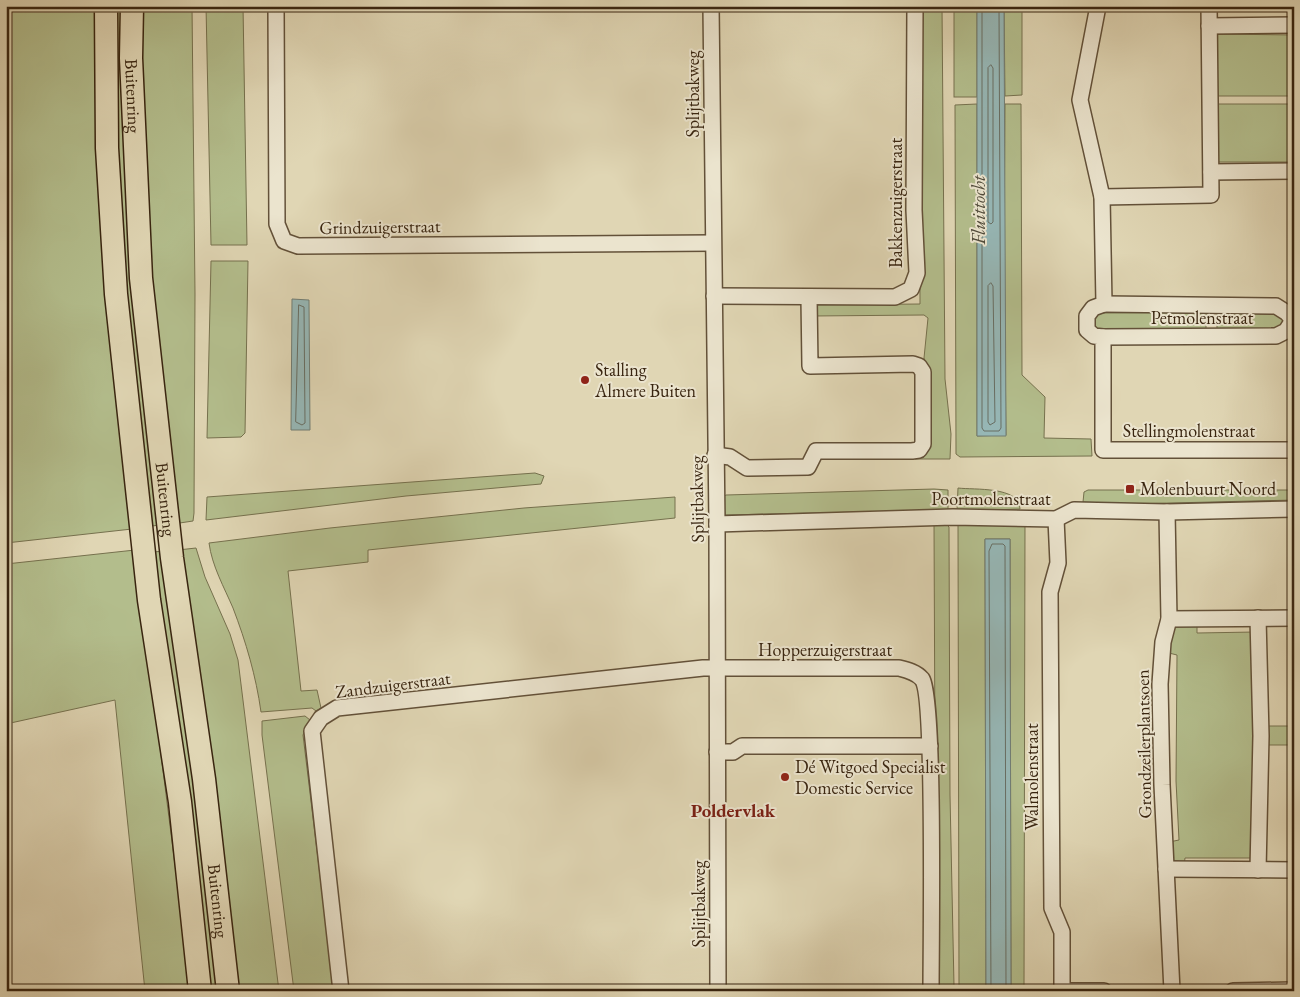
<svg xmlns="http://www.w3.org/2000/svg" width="1300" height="997" font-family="'EB Garamond',serif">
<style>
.green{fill:#b3bd8c;stroke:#76714e}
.water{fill:#96b7b6;stroke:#717d74}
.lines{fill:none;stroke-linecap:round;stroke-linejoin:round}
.shore{stroke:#686e63;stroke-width:1}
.minor-casing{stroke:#635139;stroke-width:18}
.highway-casing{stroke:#392510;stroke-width:25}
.minor{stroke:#ebe4ce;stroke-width:15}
.highway{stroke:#e0d6b4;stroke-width:22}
.poi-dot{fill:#8f2418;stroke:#ebe4ce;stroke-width:2}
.labels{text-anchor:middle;stroke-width:4;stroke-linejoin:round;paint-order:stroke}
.street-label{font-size:18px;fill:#392510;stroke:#ebe4ce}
.poi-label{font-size:18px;fill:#392510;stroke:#ebe4ce;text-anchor:start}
.water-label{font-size:19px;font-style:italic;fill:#504a3a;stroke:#ebe4ce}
.neighbourhood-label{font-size:19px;font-weight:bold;fill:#7a1f14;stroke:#ebe4ce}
</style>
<rect width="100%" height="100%" fill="#e0d6b4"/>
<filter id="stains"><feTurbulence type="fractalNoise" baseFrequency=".004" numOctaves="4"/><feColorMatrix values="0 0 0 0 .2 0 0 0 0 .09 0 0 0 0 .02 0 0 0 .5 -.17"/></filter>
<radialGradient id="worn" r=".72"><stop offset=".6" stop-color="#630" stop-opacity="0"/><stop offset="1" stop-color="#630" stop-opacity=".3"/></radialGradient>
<g class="green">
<path d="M6 6H95L97 159 132 529 6 543Z"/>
<path d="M111 6H123L159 525 146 527 128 376Z"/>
<path d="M138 6H192L195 294 194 513 193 521 173 524 159 412Z"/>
<path d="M206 6H243L247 245H211Z"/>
<path d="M919 6H942L945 379 951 434 950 459H915V454L926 443 924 358 928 318 924 315 813 316V305L920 304Z"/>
<rect x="954" y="6" width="23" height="91"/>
<path d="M1004 6H1022V95L1005 96Z"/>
<path d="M1216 34 1294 35V96H1215Z"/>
<path d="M977 104V436L1006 435 1004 260 1005 104H1021L1022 375 1045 397 1044 438 1091 439 1092 456 960 457 956 454 955 105Z"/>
<path d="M1215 104H1294V162H1217Z"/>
<path d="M211 261H248L245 433 241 437 207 438Z"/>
<path d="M1217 311H1277L1283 319V326L1279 330 1217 331Z"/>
<path d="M1206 312V332L1094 330V318L1099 313Z"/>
<path d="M535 473 544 476 541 484 406 496 206 520 207 497Z"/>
<path d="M958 488C974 490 1020 486 1020 509L957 511Z"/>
<path d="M934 489 948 490V510L726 515 720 512 721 498 726 495Z"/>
<path d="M1088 490H1294V500L1130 504 1083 502 1084 492Z"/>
<path d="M675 497V518L368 550V562L288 571 301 691 317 690 321 708 316 711 312 708 261 712C256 676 246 642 233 608 224 587 212 566 209 543L330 528 524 508Z"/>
<path d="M934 523H945L949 527 950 795 954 986 947 991 936 989Z"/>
<path d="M1025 523 1024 988H1011L1010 539H985L986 988H959L958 524Z"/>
<path d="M196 548 205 577 230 634 238 660 279 991H234L178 550Z"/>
<path d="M135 550 191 991H145L115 700 6 724V564Z"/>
<path d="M165 551 221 991H209L153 552Z"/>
<path d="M1197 623V633L1255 632 1257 858H1185L1184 866C1171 862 1169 854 1169 842L1179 840 1176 781 1177 655 1169 653 1171 633 1177 625Z"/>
<path d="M305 716 310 720 303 735 334 991H294L262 735V721Z"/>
<rect x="1266" y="726" width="28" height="19"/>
</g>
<g class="water">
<path d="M977 6H1004L1006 436H977Z"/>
<path d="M292 299 309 300 310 430H291Z"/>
<path d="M985 539H1010L1011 991H986Z"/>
</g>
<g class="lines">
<g class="shore">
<path d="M982 6V428L984 431H999L1001 428 999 6"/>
<path d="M991 65 993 68V222L991 224 988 222V68Z"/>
<path d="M991 283 993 286 995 422 990 425 988 422V286Z"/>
<path d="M299 305 304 307 305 423 302 425 296 422Z"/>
<path d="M991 991 989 551 992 544H1003L1005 546 1006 991"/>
</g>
<defs>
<g id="minor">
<path d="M276 6 277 224 284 241 298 246 713 243"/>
<path d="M711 6 717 524 718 991"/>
<path d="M1098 6 1080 100 1102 197 1104 304 1093 308 1087 316V330L1094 336 1103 337V450H1294"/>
<path d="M1209 26 1294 25"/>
<path d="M1211 172 1294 171"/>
<path d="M1102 197 1211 195 1209 6"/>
<path d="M714 296 895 297 911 289 917 273 914 210 915 6"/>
<path d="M1104 304 1276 306 1287 313 1293 320"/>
<path d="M1103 337 1276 336 1286 331 1293 320"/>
<path d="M715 455 730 457 747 468 808 467 816 451H912L919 450 923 444V372L919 366 913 364 810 366 809 298"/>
<path d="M1167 512 1169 619 1163 642 1160 684 1162 785 1172 991"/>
<path d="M1056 519 1058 563 1050 592 1052 908 1062 932V991H1104"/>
<path d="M717 524 953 517 1056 519 1074 510 1167 512 1294 509"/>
<path d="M1169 619 1294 618"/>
<path d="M717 752H733L742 746H930"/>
<path d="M1166 869 1294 870"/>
<path d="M1258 870 1261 736 1258 618"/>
<path d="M341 991 312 731 321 718 337 708 703 668H899C907 670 916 672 922 679 935 696 931 951 931 991"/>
<path d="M1233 991 1294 990"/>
</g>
<g id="highway">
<path d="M106 6 107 148 116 294 149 600 180 802 200 991"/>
<path id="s1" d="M132 6 131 58 141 278 172 558 204 779 228 991"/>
</g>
</defs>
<use href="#minor" class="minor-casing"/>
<use href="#highway" class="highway-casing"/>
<use href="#minor" class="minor"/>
<use href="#highway" class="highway"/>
</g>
<g class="poi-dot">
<circle cx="585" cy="380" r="5"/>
<rect x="1125" y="484" width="10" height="10" rx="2.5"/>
<circle cx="785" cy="777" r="5"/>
</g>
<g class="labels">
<g class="street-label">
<text transform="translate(693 94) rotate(-90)" y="6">Splijtbakweg</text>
<text dy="6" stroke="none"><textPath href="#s1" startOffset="90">Buitenring</textPath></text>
<text transform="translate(896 203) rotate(-90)" y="6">Bakkenzuigerstraat</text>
<text transform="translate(380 227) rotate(-1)" y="6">Grindzuigerstraat</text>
<text x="1202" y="324">Petmolenstraat</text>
<text x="1189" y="437">Stellingmolenstraat</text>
<text transform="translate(697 499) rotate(-91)" y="6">Splijtbakweg</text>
<text x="991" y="505">Poortmolenstraat</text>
<text dy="6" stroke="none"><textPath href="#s1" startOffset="495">Buitenring</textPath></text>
<text x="825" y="656">Hopperzuigerstraat</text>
<text transform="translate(393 685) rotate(-7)" y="6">Zandzuigerstraat</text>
<text transform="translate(1144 744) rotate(-91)" y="6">Grondzeilerplantsoen</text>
<text transform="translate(1032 777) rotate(-90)" y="6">Walmolenstraat</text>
<text dy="6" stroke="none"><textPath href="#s1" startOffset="900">Buitenring</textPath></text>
<text transform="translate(699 904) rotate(-90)" y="6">Splijtbakweg</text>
</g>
<g class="poi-label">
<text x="595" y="376">Stalling<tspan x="595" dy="21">Almere Buiten</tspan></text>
<text x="1140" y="495">Molenbuurt Noord</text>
<text x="795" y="773">Dé Witgoed Specialist<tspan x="795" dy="21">Domestic Service</tspan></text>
</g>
<g class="water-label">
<text transform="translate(978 210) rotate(-90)" y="7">Fluittocht</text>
</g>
<g class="neighbourhood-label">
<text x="733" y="817">Poldervlak</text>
</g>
</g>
<rect width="1300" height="997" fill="none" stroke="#e0d6b4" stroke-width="25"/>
<rect x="8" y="8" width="1285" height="982" fill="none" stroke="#392510" stroke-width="2.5"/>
<rect x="12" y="12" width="1275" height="972" fill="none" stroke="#392510"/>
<rect width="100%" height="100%" filter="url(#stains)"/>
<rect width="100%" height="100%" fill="url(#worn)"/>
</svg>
